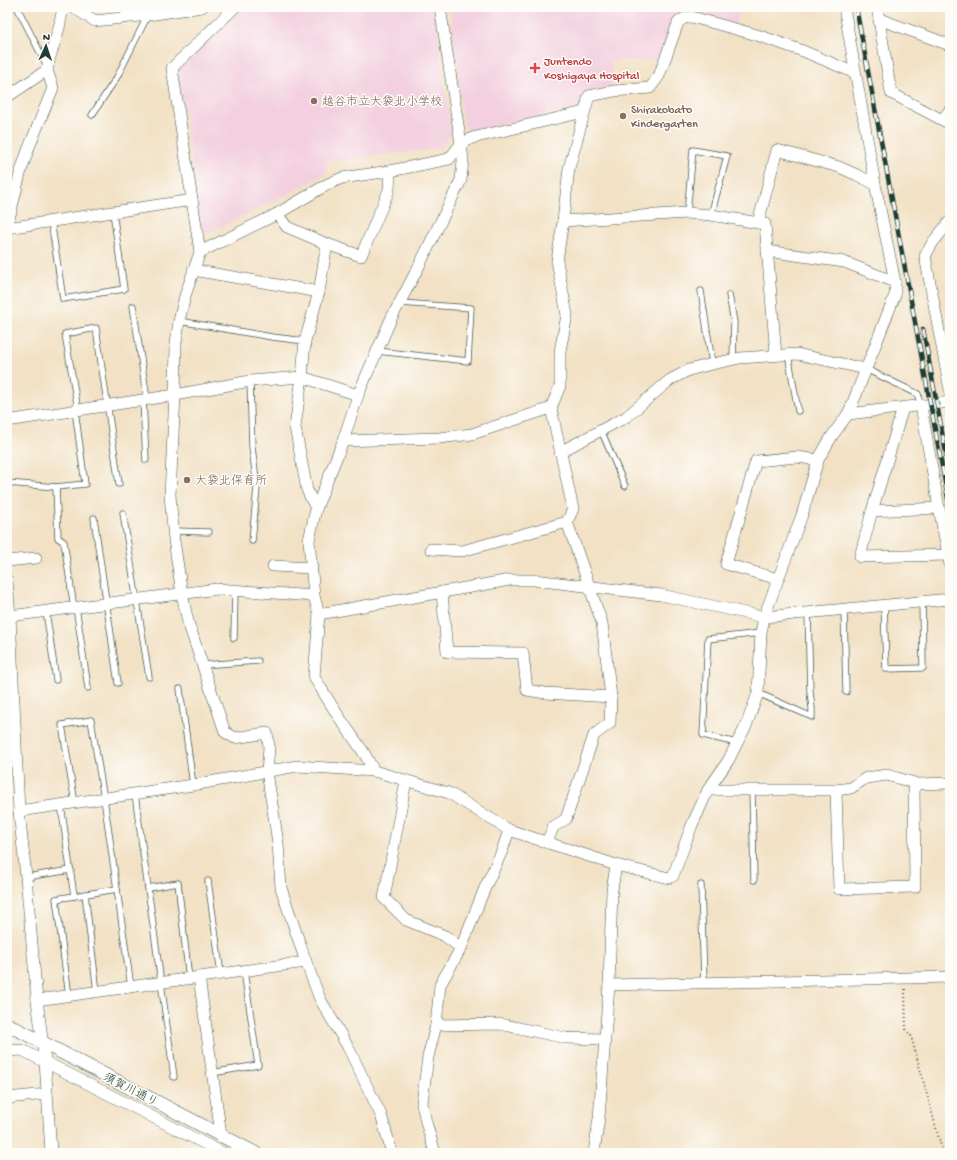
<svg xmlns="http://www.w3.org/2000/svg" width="957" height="1160" font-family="'Gochi Hand','Klee One',sans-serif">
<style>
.built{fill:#f3cfdf}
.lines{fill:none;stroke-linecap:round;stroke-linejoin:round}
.service-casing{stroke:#3f564a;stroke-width:7}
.minor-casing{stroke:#3f564a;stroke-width:12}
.tertiary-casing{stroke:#3f564a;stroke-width:14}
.path{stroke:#3f564a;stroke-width:2;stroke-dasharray:1 3;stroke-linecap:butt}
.service{stroke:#fff;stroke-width:5.5}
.minor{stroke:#fff;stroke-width:11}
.tertiary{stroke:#fff;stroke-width:13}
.rail-casing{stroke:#1f3d34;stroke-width:4.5}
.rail{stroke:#fdfcf7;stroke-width:3;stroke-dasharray:9;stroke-linecap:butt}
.health-dot{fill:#e0444e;stroke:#fdfcf7;stroke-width:1.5}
.education-dot{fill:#8d6e63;stroke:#fdfcf7;stroke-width:1.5}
.labels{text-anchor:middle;stroke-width:3;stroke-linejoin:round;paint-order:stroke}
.health-label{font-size:12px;fill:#be3a42;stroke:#fdfcf7;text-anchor:start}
.education-label{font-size:12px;fill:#785e54;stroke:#fdfcf7;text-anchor:start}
.street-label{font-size:12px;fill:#1f3d34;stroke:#fdfcf7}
</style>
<rect width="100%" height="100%" fill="#fdfcf7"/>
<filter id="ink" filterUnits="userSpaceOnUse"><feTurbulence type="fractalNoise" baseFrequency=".025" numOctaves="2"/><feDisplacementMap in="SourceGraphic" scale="8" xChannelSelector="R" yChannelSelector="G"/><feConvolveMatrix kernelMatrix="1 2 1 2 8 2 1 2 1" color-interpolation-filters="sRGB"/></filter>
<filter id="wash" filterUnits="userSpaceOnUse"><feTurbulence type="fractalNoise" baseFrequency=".012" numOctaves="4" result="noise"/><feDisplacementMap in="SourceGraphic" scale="16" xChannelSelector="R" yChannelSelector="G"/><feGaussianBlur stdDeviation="0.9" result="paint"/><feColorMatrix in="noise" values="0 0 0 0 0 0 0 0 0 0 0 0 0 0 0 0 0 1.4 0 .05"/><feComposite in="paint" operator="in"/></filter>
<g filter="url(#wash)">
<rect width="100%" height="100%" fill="#f2e1c5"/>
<g class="built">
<path d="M243 7H434L451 134 440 149 327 161V172L296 190 208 233 201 230 178 67 220 32Z"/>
<path d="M449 7H742L735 24 690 10 680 11 674 18 658 60 612 61 613 85 587 91 581 107 471 131 464 127 457 77 459 74Z"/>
</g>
</g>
<g filter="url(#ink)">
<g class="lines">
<defs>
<g id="service">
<path d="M17 7 47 66"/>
<path d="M121 17 129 7"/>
<path d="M92 115 117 77 148 15"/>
<path d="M687 213 693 150 727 156 711 215"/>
<path d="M51 221 63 299 124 289 113 212"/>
<path d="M701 291 712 363"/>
<path d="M729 295 734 322 733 359"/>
<path d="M133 306 147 399"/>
<path d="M179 321 272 337 305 341"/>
<path d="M377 351 468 361 471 308 400 303"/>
<path d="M788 354 798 411"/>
<path d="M866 369 918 394 920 406"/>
<path d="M250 381 252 447 257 488 252 541"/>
<path d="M143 400 146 460"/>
<path d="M78 410 65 334 96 328 119 484"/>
<path d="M601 430 625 486"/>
<path d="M7 483 56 487 85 484 75 410"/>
<path d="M56 487 58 538 64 542 74 608"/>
<path d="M123 513 149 677"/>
<path d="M94 518 118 683"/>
<path d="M173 531 209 532"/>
<path d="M884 605 886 669 923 668 922 601"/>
<path d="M76 607 88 688"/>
<path d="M844 609 846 692"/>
<path d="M46 611 56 680"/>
<path d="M234 638 235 590"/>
<path d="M202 665 258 661"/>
<path d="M180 689 193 785"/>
<path d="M758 693 812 717V708L810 692 808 612"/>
<path d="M737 743 703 735 708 639 761 633"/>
<path d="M752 790 754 880"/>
<path d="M135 794 174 1077"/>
<path d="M75 803 62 725 91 720 104 799 131 987"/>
<path d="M61 805 74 896"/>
<path d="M26 877 71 870"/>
<path d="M208 881 221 974"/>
<path d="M701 885 704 982"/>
<path d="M148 888 178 883 189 979"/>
<path d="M85 894 97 992"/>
<path d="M69 996 56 899 117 889"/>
<path d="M212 1073 258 1065 244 971"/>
</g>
<g id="minor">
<path d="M73 7 95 21 148 15 202 7"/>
<path d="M235 7 172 68 200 252 185 296 179 321 176 343 175 395 170 495 174 540 182 594 188 622 225 732 235 738 267 733 269 747 267 772 278 843 281 888 306 962 320 999 348 1047 381 1115 392 1153"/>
<path d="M440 7 461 144 463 160 461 180 419 266 391 319 358 395 343 441 316 509 309 540 314 596 319 614 314 677 337 714 364 753 374 771 449 793 509 830 616 865 669 878 673 876 692 825 708 790 728 761 737 743 746 726 758 693 761 633 764 617 802 515 818 460 832 436 848 414 852 405 866 369 797 354 740 358 708 365 689 370 670 380 626 417 560 452"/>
<path d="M844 7 875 184 895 282V295L866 369"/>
<path d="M877 7 891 93 950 124"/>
<path d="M879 19 950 45"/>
<path d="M7 97 47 70 50 57 59 28 63 7"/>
<path d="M943 119 950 110"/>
<path d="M277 214 287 227 327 244 361 256 389 190 390 171"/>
<path d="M563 221 687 213 711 215 765 224 776 355"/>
<path d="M950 221 933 242 925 256 950 390"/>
<path d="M758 223 777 150 839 167 857 175 875 184"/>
<path d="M7 227 20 174 28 150 53 88 47 70"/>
<path d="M7 228 192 200"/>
<path d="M767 251 844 262 895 282"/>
<path d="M200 252 277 214 328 184 342 178 390 171 449 159 461 144 472 138 584 112"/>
<path d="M193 270 319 292"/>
<path d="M921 406 939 508 950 565"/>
<path d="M903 408 872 511 860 557 948 555"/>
<path d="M848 414 950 402"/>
<path d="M7 421 175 395 250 381 302 377 358 395"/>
<path d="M343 441 439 438 472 434 551 408"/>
<path d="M316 509 307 490 295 427 302 377 305 341 319 292 327 244"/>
<path d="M872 511 939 508"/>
<path d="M431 549 462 551 567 522"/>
<path d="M7 561 36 558"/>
<path d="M273 566 312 568"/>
<path d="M778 579 726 564 756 461 797 457 818 460"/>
<path d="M7 580 10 616 19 811 26 877 37 1000 45 1061 51 1153"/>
<path d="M442 592 447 652 523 653 527 690 545 693 611 697"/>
<path d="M319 614 510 580H534L661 595 764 617 950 599"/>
<path d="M10 616 217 589 314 596"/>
<path d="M406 781 384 898 406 920 445 936 461 948"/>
<path d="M708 790H836L851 788 866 778 887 775 918 784 950 783"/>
<path d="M836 790 839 889 915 887 914 783"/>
<path d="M19 811 193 785 297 766 374 771"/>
<path d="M547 843 553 827 566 819 594 735 610 723 611 697 602 623 567 522 573 509 551 408 560 386V351L567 315 557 261 563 221 569 168 589 96 614 91 650 88 659 76 678 23C682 18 686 17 692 17L757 35 803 51 855 73"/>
<path d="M199 977 221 1135"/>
<path d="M609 985 950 977"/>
<path d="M37 1000 306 962"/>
<path d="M436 1025 500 1024 566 1038 604 1039"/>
<path d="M7 1051 22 1050 223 1153"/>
<path d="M7 1098 47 1094"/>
<path d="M435 1153 426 1122 422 1103 428 1057 436 1025 440 985 461 948 484 890 502 851 509 830"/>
<path d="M594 1153 599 1118 609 985 612 890 616 865"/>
</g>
<path id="tertiary" d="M7 1024 255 1153"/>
</defs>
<use href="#service" class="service-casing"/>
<use href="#minor" class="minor-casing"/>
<use href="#tertiary" class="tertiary-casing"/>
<path class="path" d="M905 989 906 1029 911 1036 943 1153"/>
<use href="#service" class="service"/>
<use href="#minor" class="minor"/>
<use href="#tertiary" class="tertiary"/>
<defs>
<g id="rail">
<path d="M856 7 950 509"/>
<path d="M923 329 950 475"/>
</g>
</defs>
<use href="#rail" class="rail-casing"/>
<use href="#rail" class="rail"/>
</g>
</g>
<path class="health-dot" d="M533 62h4v4h4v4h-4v4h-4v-4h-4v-4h4z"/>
<g class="education-dot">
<circle cx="314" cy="101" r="4"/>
<circle cx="623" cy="116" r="4"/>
<circle cx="187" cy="480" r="4"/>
</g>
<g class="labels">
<g class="health-label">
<text x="544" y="65">Juntendo<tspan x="544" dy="14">Koshigaya Hospital</tspan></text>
</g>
<g class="education-label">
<text x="322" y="105">越谷市立大袋北小学校</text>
<text x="631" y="113">Shirakobato<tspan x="631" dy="14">Kindergarten</tspan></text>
<text x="195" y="484">大袋北保育所</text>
</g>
<g class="street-label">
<text transform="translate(131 1089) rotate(27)" y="4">須賀川通り</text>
</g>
</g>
<rect width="957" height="1160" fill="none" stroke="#fdfcf7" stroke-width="24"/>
<g transform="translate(46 46) rotate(3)" stroke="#fdfcf7" stroke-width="3" paint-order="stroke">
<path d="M0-3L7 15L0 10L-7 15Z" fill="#1f3d34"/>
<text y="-6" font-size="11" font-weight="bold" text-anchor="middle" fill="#1f3d34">N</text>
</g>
</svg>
